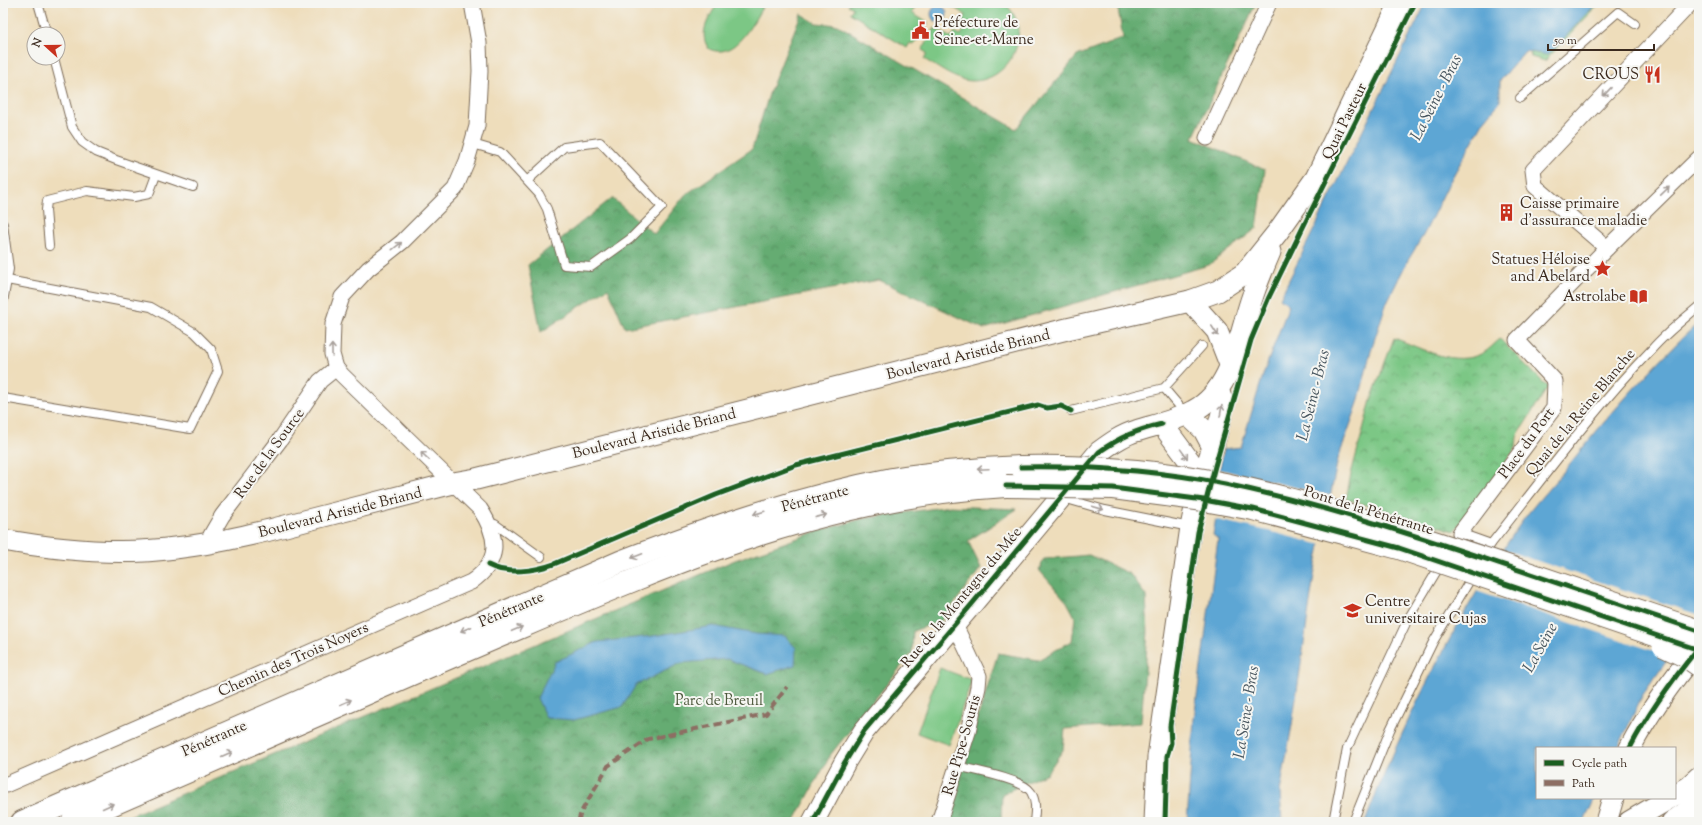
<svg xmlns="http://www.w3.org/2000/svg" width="1702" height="825" font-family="'Sorts Mill Goudy',serif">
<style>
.grass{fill:#7cc785;stroke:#5c7852}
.forest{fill:url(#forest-crowns);stroke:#506b48}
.park{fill:url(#park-crowns);stroke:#5c7852}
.water{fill:#5da6d4;stroke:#4c6879}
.pier{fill:#edb}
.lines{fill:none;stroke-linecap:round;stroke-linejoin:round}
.lane-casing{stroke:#7a6955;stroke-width:10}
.street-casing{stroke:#7a6955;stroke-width:17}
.secondary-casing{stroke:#7a6955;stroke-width:23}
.primary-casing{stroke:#7a6955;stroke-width:24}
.lane{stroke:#fff;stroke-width:8}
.street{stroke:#fff;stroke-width:15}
.secondary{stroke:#fff;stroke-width:21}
.primary{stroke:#fff;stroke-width:22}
.secondary-bridge-casing{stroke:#7a6955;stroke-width:23;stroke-linecap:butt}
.primary-bridge-casing{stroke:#7a6955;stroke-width:24;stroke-linecap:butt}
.secondary-bridge{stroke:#fff;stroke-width:21}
.primary-bridge{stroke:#fff;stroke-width:22}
.quiet{stroke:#8d6e63;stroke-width:4;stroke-dasharray:8 4;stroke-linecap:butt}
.cycleway-casing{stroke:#f6f6f2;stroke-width:8}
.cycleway{stroke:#1b5e20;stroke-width:5}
.oneway{stroke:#a79f9a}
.labels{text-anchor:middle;stroke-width:4;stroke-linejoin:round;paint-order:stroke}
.poi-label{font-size:15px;fill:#3b2a1e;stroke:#f6f6f2;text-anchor:start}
.street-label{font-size:15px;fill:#3b2a1e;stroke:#f6f6f2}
.park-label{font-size:15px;fill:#4e593d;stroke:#f6f6f2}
.water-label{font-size:16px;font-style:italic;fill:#47555e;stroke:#f6f6f2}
</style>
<defs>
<pattern id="forest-crowns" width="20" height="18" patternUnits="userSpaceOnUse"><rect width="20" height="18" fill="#65ac72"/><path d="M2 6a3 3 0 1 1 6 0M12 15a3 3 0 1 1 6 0" fill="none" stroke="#548c5d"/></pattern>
<pattern id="park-crowns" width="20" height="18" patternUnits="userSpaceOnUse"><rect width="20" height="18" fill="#7cc785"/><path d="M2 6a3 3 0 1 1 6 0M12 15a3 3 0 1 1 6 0" fill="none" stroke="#67a26c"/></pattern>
</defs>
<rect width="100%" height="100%" fill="#f6f6f2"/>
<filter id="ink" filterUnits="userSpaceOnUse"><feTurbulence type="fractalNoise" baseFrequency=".025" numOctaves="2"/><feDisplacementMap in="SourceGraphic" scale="8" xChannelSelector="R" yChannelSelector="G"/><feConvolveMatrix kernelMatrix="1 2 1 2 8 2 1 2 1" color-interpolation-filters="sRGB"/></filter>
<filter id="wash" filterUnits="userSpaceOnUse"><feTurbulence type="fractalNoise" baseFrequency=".012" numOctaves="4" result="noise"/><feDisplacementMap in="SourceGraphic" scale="16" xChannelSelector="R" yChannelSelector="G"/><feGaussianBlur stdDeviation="0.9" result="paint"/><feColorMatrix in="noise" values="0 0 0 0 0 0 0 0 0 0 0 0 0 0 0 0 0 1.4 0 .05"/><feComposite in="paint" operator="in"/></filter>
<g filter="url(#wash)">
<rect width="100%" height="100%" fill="#edb"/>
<g class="grass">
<path d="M718 3H765C753 21 736 61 709 49 697 33 710 16 718 3Z"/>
<path d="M849 3H911L915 7 912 13 928 23 914 45 910 43 907 48 850 13 853 8 848 5Z"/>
<path d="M951 3H1004C1038 31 1007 89 964 80 950 77 936 66 924 59L927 53 922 50 935 28 951 38 955 32 961 35 967 24 962 21 966 15 949 5Z"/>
<path d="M1597 3H1600L1545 61 1531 57 1529 52 1548 55Z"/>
<path d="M940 668 972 680 949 745 917 733Z"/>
</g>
<g class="forest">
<path d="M1117 3H1256L1193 138 1265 170 1257 228 1209 265 984 329 879 280 625 328 608 288 541 332 528 265 612 198 654 234 685 195 752 149 770 91 801 14 816 23 838 25 1016 129 1077 56 1123 38Z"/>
<path d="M950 506 1017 509 968 541 981 568 941 621 913 631 912 653 831 754 794 822H115L735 560 815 532 862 519Z"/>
<path d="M1089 555 1130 574 1146 596 1148 632 1141 723 1065 729 1063 750 1047 773 1002 794 1001 822H945L998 653 1038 660 1072 641 1075 617 1067 602 1039 570 1044 559Z"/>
</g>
<path class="park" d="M1394 338C1422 348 1454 368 1483 353 1489 350 1495 343 1500 339L1548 387 1517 436 1516 448 1454 531 1346 499 1351 474 1371 400Z"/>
<g class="water">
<path d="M1426 3H1597L1548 55 1525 51 1500 81V102L1484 121 1449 183 1424 234 1407 262 1387 302 1372 347 1358 403 1338 459 1314 575 1292 725 1280 792 1282 822H1187L1194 719 1218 539 1213 535 1217 511 1214 493 1224 449 1241 447 1264 372 1289 305 1280 298Z"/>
<circle cx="939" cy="14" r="8"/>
<path d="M1699 322V615L1642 696 1618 748H1537V798H1595L1584 822H1365C1404 720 1455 621 1516 530 1530 509 1548 490 1564 471 1606 418 1650 368 1699 322Z"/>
<path d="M713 626 756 634 785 636 796 648 795 665 767 674 727 659 681 663 636 685 622 707 574 720 546 718 537 698 555 662 597 642 653 636Z"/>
</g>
<g class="pier">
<path d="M1218 469 1332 496 1322 545 1268 531 1213 519 1215 511 1212 493Z"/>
<path d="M1502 549 1699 615V619L1672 657 1476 591Z"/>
</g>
</g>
<g filter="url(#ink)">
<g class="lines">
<defs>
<g id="lane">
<path d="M38 3 47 34"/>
<path d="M54 58 72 127 82 142 96 152 116 160 193 187"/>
<path d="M1520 98 1618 12 1635 24"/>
<path d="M473 144 500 152 539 194 547 209 564 265 591 267 630 239 662 207 600 142 564 147 527 181"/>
<path d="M3 158V160"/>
<path d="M3 224 9 269 3 302"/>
<path d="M49 246 46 210 47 201 87 191 134 197 149 194 156 175"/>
<path d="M1164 388 1186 414"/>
<path d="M3 398 190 429 218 371 211 349 194 332 151 307 7 280"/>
<path d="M1071 411 1164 388 1202 346"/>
<path d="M1063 498 1105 510 1190 527"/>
<path d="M490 524H495L541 557"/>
<path d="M1459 534 1460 533 1491 544 1484 556"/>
<path d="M1491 544C1543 478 1593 410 1652 349 1666 333 1683 320 1699 306"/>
<path d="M956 766C972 770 1023 779 1031 792 1037 802 1035 812 1034 822"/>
<path d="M1333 822 1347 749 1408 619 1441 564"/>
<path d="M1353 822 1390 730 1433 642 1473 575"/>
</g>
<g id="street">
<path d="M1207 138 1269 3"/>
<path d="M1607 248 1535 186 1533 170 1691 3"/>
<path d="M1460 533 1554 408 1555 381 1517 340 1607 248 1699 158"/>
<path d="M212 543 211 535 222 516 280 440 320 381 336 368"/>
<path d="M3 786 471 582C501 561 499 538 480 509L342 375 336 368 332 354 333 324 342 297 368 269 402 242 455 189 467 161 477 126 480 71 479 43 472 3"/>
<path d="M939 822 968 732 978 687 979 676 955 625"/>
</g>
<g id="secondary">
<path d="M1190 301 1217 331 1231 367"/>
<path d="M1187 414 1204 430 1213 447"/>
<path d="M1162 424 1191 463 1199 489"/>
<path d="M3 540C59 550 118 556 175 548 221 543 267 531 312 519 359 507 406 495 453 483L476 479 1067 329 1190 301 1218 291 1245 273 1277 233 1316 178 1400 3"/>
<path d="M1630 748C1649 711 1673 679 1699 647"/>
<path d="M1675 795 1688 787 1699 777"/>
<path d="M813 822 845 762 864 731 972 604 1099 452C1110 444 1122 435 1136 431 1155 425 1175 421 1193 411 1234 390 1239 333 1253 295 1258 280 1264 266 1270 252"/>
<path d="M1155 822 1158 757 1191 527 1199 489 1213 447 1222 413 1223 404 1218 389"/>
<path d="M1606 822 1613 798"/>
<path d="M1629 822 1670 798"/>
<path d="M1672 822 1699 803"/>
</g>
<g id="primary">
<path d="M22 822 620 562C709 528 799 497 892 479 935 472 978 469 1021 467"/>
<path d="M72 822C215 760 357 697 500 636 665 566 824 496 1006 486"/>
</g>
</defs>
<use href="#lane" class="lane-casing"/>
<use href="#street" class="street-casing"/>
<use href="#secondary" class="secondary-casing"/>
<use href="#primary" class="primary-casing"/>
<use href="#lane" class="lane"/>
<use href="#street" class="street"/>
<use href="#secondary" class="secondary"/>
<use href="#primary" class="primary"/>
<defs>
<path id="secondary-bridge" d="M1663 646 1686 657 1699 666"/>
<g id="primary-bridge">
<path d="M1021 467C1087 466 1161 471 1225 484 1316 503 1404 532 1492 561 1561 584 1630 607 1699 631"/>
<path d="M1006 486 1113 488 1204 500 1253 509 1399 548 1699 650"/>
</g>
</defs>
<use href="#secondary-bridge" class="secondary-bridge-casing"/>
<use href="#primary-bridge" class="primary-bridge-casing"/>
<use href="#secondary-bridge" class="secondary-bridge"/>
<use href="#primary-bridge" class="primary-bridge"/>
<path class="quiet" d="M578 822 581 812 608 766 648 739 766 714 787 687"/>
<defs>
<g id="cycleway">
<path d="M1021 467C1087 466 1161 471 1225 484 1316 503 1404 532 1492 561 1561 584 1630 607 1699 631"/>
<path d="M1006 486 1113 488 1204 500 1253 509 1399 548 1699 650"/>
<path d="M488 565C507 575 535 571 554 564L716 495 796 465 1038 405 1047 408 1061 406 1071 411"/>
<path d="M1630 748C1649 711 1673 679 1699 647"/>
<path d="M813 822 845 762 864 731 972 604 1099 452C1120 437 1137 430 1162 424"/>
<path d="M1165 822 1167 756 1171 743 1170 726 1198 532 1215 466 1251 340 1269 297 1308 217 1415 3"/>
</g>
</defs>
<use href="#cycleway" class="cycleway-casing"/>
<use href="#cycleway" class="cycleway"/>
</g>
<defs><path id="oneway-shaft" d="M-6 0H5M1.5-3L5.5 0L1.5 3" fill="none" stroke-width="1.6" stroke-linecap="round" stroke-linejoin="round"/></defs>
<g class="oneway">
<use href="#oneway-shaft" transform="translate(1607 92) rotate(133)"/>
<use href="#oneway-shaft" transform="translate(1665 191) rotate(-44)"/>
<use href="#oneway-shaft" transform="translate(397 246) rotate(-38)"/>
<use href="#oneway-shaft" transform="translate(1215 331) rotate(57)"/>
<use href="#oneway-shaft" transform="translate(332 350) rotate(-91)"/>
<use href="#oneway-shaft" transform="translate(1221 411) rotate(-81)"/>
<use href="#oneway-shaft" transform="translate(1184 454) rotate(54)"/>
<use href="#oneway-shaft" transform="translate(425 456) rotate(-136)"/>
<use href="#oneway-shaft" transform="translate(983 469) rotate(177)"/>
<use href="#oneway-shaft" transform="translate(1098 508) rotate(16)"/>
<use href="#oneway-shaft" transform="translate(759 513) rotate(164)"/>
<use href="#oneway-shaft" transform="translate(821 516) rotate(-15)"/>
<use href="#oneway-shaft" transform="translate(637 556) rotate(159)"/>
<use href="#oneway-shaft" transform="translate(466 629) rotate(157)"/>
<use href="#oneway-shaft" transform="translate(517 629) rotate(-23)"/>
<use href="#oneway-shaft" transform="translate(346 702) rotate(-24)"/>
<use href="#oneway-shaft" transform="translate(227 754) rotate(-24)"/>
<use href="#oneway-shaft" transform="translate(108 806) rotate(-24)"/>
</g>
</g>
<defs>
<symbol id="civic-bare" viewBox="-9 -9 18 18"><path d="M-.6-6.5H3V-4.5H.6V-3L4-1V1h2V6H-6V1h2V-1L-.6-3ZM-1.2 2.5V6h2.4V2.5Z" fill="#c8321e" stroke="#f6f6f2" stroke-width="2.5" paint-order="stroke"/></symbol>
<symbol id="restaurant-bare" viewBox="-9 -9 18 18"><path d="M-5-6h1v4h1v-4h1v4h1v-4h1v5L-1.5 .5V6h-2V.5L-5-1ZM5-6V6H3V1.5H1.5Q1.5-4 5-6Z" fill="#c8321e" stroke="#f6f6f2" stroke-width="2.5" paint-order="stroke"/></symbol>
<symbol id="building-bare" viewBox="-9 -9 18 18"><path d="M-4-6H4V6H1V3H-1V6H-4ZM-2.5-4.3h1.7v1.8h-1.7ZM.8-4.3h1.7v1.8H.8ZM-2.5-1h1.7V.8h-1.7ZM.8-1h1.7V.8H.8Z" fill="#c8321e" stroke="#f6f6f2" stroke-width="2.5" paint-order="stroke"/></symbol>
<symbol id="sight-bare" viewBox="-9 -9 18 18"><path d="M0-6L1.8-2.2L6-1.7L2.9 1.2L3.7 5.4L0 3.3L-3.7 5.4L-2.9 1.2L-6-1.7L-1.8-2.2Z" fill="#c8321e" stroke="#f6f6f2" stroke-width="2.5" paint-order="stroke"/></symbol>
<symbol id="library-bare" viewBox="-9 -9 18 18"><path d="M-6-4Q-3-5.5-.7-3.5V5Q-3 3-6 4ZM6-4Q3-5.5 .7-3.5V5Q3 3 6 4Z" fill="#c8321e" stroke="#f6f6f2" stroke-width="2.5" paint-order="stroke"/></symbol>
<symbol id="university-bare" viewBox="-9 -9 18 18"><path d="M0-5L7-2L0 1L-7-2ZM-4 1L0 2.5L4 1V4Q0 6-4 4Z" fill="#c8321e" stroke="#f6f6f2" stroke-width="2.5" paint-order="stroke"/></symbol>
</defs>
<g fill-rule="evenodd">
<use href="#civic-bare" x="908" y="18" width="25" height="25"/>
<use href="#restaurant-bare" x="1640" y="62" width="25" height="25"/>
<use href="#building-bare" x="1494" y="200" width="25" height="25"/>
<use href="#sight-bare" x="1590" y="256" width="25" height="25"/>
<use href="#library-bare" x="1626" y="284" width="25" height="25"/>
<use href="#university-bare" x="1340" y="598" width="25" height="25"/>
</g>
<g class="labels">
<g class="poi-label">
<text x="934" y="27">Préfecture de<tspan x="934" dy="17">Seine-et-Marne</tspan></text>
<text x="1639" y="79" text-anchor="end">CROUS</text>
<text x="1520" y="208">Caisse primaire<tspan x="1520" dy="17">d'assurance maladie</tspan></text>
<text x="1590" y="264" text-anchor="end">Statues Héloise<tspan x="1590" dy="17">and Abelard</tspan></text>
<text x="1626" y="301" text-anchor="end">Astrolabe</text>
<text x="1365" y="606">Centre<tspan x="1365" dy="17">universitaire Cujas</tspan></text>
</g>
<g class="street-label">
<text transform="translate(1344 121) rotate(-64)" y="5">Quai Pasteur</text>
<text transform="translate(968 354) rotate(-14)" y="5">Boulevard Aristide Briand</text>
<text transform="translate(1580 412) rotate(-50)" y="5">Quai de la Reine Blanche</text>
<text transform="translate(654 433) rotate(-14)" y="5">Boulevard Aristide Briand</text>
<text transform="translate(1526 443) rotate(-54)" y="5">Place du Port</text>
<text transform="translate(269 453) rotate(-54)" y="5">Rue de la Source</text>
<text transform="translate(815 498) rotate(-15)" y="5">Pénétrante</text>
<text transform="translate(1369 510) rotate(17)" y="5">Pont de la Pénétrante</text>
<text transform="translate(340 512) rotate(-14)" y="5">Boulevard Aristide Briand</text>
<text transform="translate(961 597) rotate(-50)" y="5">Rue de la Montagne du Mée</text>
<text transform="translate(511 609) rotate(-23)" y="5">Pénétrante</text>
<text transform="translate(293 659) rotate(-24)" y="5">Chemin des Trois Noyers</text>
<text transform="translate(214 738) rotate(-24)" y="5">Pénétrante</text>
<text transform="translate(961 745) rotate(-74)" y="5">Rue Pipe-Souris</text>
</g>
<g class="park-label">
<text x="719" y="705">Parc de Breuil</text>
</g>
<g class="water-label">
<text transform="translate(1435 97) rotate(-63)" y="6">La Seine - Bras</text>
<text transform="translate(1312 395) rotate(-76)" y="6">La Seine - Bras</text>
<text transform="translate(1539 647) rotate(-61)" y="6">La Seine</text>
<text transform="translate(1245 712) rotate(-81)" y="6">La Seine - Bras</text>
</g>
</g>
<rect width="1702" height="825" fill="none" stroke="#f6f6f2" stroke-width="16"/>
<rect x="1536" y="747" width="140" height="52" fill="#f6f6f2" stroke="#aba49d"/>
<rect x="1544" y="760" width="20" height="6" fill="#1b5e20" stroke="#aba49d"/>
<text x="1572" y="767" font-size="12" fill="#3b2a1e">Cycle path</text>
<rect x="1544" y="780" width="20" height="6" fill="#8d6e63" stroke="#aba49d"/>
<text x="1572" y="787" font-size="12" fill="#3b2a1e">Path</text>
<g transform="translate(46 46) rotate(291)"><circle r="19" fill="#f6f6f2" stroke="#aba49d"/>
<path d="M0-3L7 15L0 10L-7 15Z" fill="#c8321e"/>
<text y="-6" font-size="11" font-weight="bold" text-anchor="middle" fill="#3b2a1e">N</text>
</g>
<path d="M1548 44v6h106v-6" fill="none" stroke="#3b2a1e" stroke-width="2"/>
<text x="1554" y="44" font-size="12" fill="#3b2a1e" stroke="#f6f6f2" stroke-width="3" paint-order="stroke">50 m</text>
</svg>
